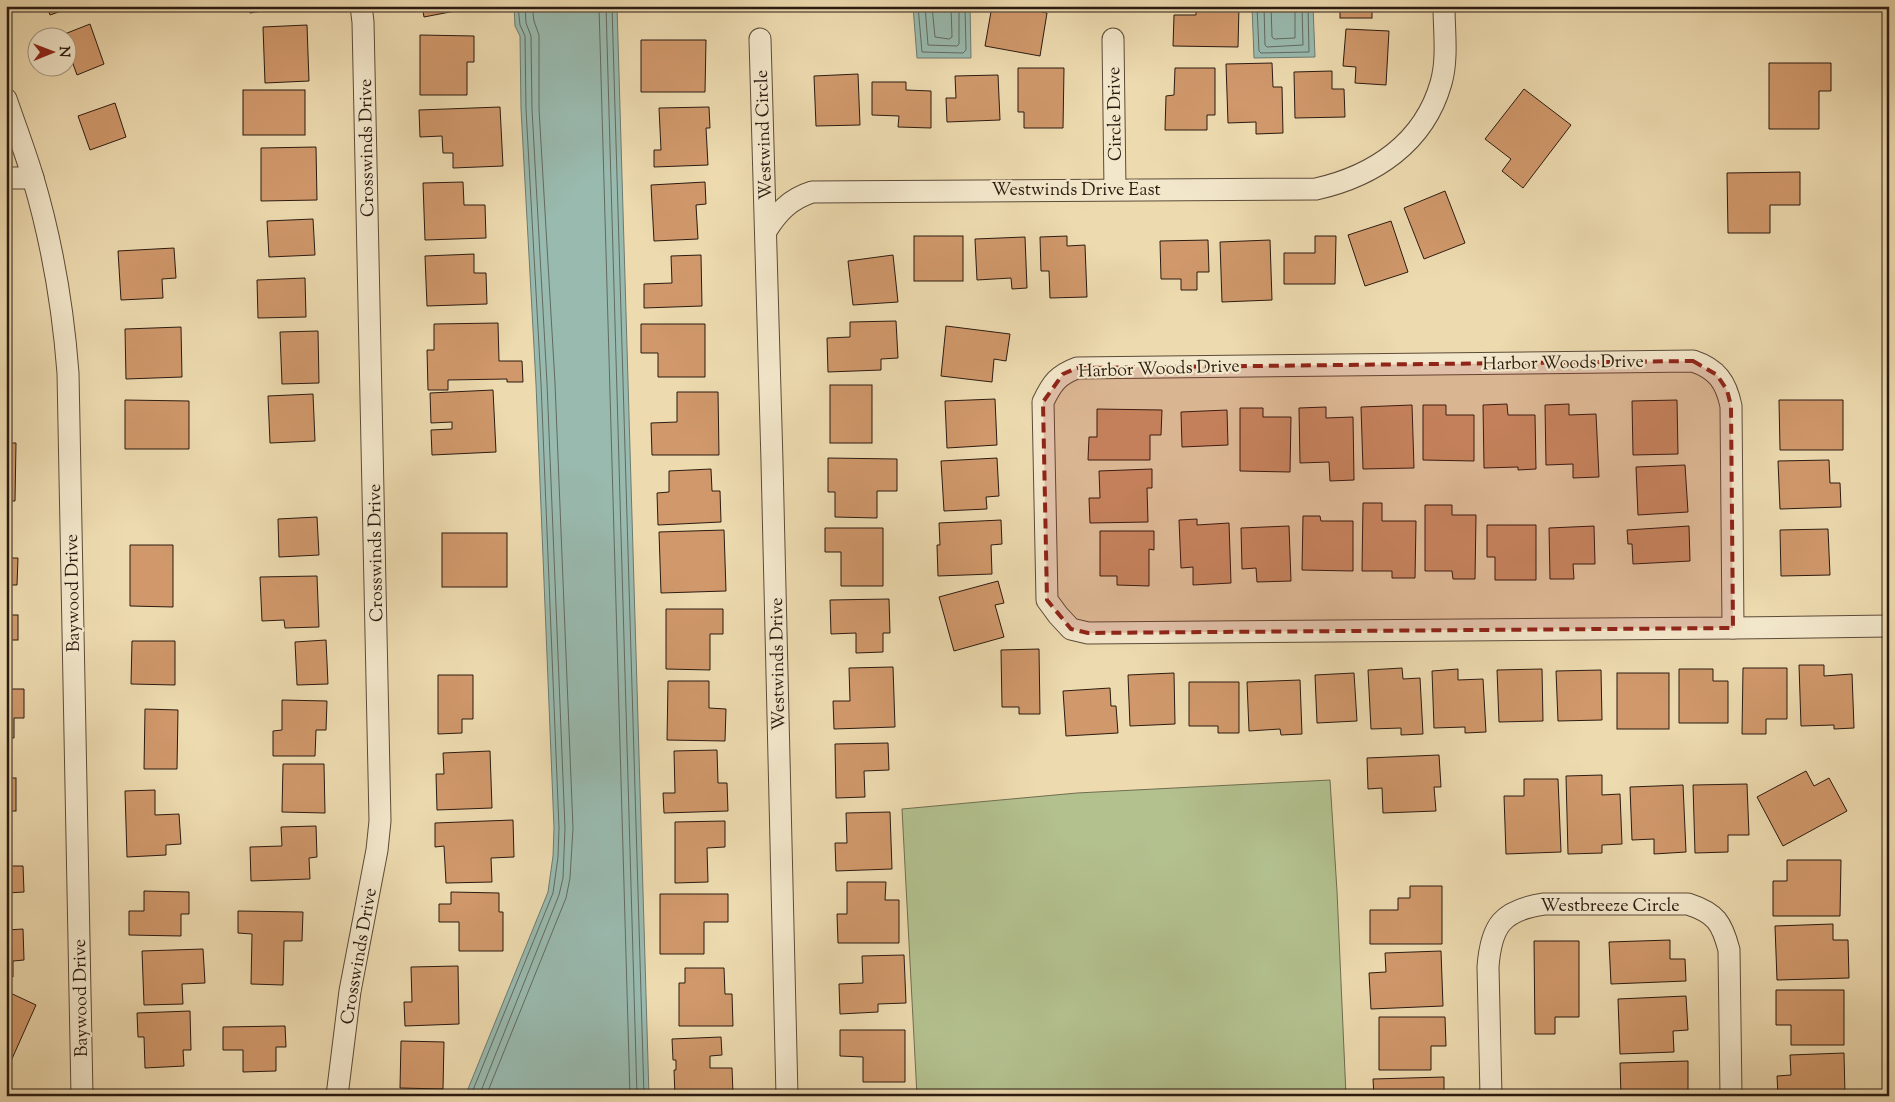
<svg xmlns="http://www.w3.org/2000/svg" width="1895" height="1102" font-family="'Sorts Mill Goudy',serif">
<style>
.green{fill:#b3c18f;stroke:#6f6e50}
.water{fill:#99baaf;stroke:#6d7a70}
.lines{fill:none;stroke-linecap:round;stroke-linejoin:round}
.shore{stroke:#626a60;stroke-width:1}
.building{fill:#d0986b;stroke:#2b1b11}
.minor-casing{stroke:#5c4b38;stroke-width:23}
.minor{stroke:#f3e7cb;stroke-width:21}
.marked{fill:#8f2418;fill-opacity:0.2;stroke:#8f2418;stroke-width:4;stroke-dasharray:10 6;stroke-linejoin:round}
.labels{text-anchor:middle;stroke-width:4.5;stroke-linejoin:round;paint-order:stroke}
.street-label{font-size:18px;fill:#2b1b11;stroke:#f3e7cb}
</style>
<rect width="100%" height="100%" fill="#eddaaf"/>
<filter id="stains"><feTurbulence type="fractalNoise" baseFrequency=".004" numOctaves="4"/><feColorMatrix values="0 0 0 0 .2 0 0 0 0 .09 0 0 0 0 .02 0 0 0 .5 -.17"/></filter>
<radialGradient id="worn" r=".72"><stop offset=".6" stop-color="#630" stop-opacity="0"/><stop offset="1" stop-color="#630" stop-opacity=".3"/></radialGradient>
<path class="green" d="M1330 780 1337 891 1346 1096H917L902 809 1077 793Z"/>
<g class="water">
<path d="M514 6H617L649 1096H468V1089L548 892 553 856 554 828 536 384 521 109 520 36 515 26Z"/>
<path d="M913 6H970L971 58H917Z"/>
<path d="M1252 6H1313L1315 57 1254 58Z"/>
</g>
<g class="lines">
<g class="shore">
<path d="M599 6 630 1096"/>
<path d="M606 6 637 1096"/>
<path d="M612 6 644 1096"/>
<path d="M918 6 922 52 963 53 966 50 965 6"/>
<path d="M925 6 928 45 957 46 959 44V6"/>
<path d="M932 6 935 37 949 39 952 37 951 6"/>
<path d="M1257 6 1259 51 1261 53 1309 52 1308 6"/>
<path d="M1264 6 1265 45 1267 47 1303 45 1302 6"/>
<path d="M1271 6 1272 37 1274 39 1295 38V6"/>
<path d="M473 1096V1090L553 893 558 857 559 828 541 383 526 109 525 36 520 25 518 6"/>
<path d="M479 1096 559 895 563 878 565 828 547 383 532 109 531 36 526 23 525 6"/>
<path d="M486 1096 566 898 570 878 573 828 555 383 539 109V35L534 21 532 6"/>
</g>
</g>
<g class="building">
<path d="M47 6H76L50 15Z"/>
<path d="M249 6H291L250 13Z"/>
<path d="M422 6H481L424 17Z"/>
<path d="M992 6H1012L1047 13 1040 56 985 46Z"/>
<path d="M1196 6H1239L1238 47 1173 46 1174 15H1196Z"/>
<rect x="1340" y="6" width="32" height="12"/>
<path d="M90 24 104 64 77 75 68 50V38H63L62 35Z"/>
<path d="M307 25 309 81 265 83 263 27Z"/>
<path d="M1346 29 1389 31 1386 85 1355 83 1356 67 1343 66Z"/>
<path d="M420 35 474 36V62H467V95H420Z"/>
<path d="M641 40H706L705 92H641Z"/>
<path d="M1272 63 1273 87H1282L1283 133 1256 134V122L1228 123 1226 64Z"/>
<path d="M1769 63H1831V91H1819V129H1769Z"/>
<path d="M1018 68H1064L1063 128H1024V112H1018Z"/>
<path d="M1175 68H1215V115H1207V130H1165L1166 96 1174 95Z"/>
<path d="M1332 71V89H1344L1345 117 1295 118 1294 72Z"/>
<path d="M858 74 860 125 816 126 814 76Z"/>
<path d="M998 75 1000 120 947 122 946 98H956L955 76Z"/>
<path d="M872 82H906V90L931 91V128L898 127 899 116 872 115Z"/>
<path d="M1524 89 1571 125 1523 188 1502 171 1511 159 1485 139Z"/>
<rect x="243" y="90" width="62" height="45"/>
<path d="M115 103 126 137 90 150 78 116Z"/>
<path d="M500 107 503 166 453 168V153H443L442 136 420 137 419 110Z"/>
<path d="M709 107 710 128H706L708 165 654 167V150H661L659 108Z"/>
<path d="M316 147 317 200 261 201V148Z"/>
<path d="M1800 172V205H1770V233H1728L1727 173Z"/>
<path d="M463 182 464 205H485L486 238 425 240 423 183Z"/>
<path d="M705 182 706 204 696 205 698 239 654 241 651 185Z"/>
<path d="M1445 191 1465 243 1424 259 1404 208Z"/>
<path d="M313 219 315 255 269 257 267 221Z"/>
<path d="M1391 221 1408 272 1365 286 1348 235Z"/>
<rect x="914" y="236" width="49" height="45"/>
<path d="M1067 236V246L1085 245 1087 297 1050 298 1049 271H1041L1040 237Z"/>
<path d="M1315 236H1336L1335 284H1284V253H1315Z"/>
<path d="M1025 237 1027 288 1012 289 1011 278 977 280 975 239Z"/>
<path d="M1208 240 1209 272H1197V290H1181V279H1161L1160 241Z"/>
<path d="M1270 240 1272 300 1222 302 1220 242Z"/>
<path d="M174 248 176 278 162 279 163 298 121 300 118 251Z"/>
<path d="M474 254V273H486L487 304 427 306 425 256Z"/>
<path d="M701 255 702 306 644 308V284L672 283 671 256Z"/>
<path d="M893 255 898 302 853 305 848 261Z"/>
<path d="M305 278 306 317 258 318 257 280Z"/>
<path d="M6 310H8L10 359H6Z"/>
<path d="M896 321 898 358 881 359V370L828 372 827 338 850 337V322Z"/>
<path d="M498 323 499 361H522L523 382H507V379L448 380V390H428L427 350H434V324Z"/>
<path d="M641 324H705V377H658V353H641Z"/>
<path d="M946 326 1010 334 1006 361 994 359 992 382 941 376Z"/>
<path d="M181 327 182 377 126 379 125 329Z"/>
<path d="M318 331 319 383 282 384 280 332Z"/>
<rect x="6" y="373" width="3" height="56"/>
<rect x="830" y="385" width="42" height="58"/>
<path d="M493 390 496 452 432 455 431 430 452 429V422L431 423 430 393Z"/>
<path d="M677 392H718L719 455H652L651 423 677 422Z"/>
<path d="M313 394 315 441 270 443 268 396Z"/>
<path d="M995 399 997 445 947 448 945 401Z"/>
<path d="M125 400 189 401V449H125Z"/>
<path d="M1677 400 1678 454 1633 455 1632 401Z"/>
<path d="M1779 400H1843V450H1780Z"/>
<path d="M1507 404 1508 415H1535L1536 469 1518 470V467L1484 468 1483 405Z"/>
<path d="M1569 404V415L1596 414 1599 477 1573 478V464L1546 465 1545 405Z"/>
<path d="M1412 405 1414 468 1363 469 1361 407Z"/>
<path d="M1423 405H1446V415H1474V461L1423 460Z"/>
<path d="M1326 407V418L1353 417 1354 480 1330 481 1329 462 1300 463 1299 408Z"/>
<path d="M1240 408H1263V417H1291L1290 472 1240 471Z"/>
<path d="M1097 409 1162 410 1161 435H1150V460H1088L1089 437H1097Z"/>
<path d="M1227 410 1228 445 1182 447 1181 412Z"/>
<path d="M6 443H16L15 501H6Z"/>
<path d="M828 458 897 459V491H877V518L835 517V492H828Z"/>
<path d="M997 458 999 496 986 497 987 509 944 511 941 461Z"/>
<path d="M1829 460 1830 483H1840L1841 507 1780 509 1778 461Z"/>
<path d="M1685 465 1688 512 1638 515 1636 467Z"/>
<path d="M711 469 712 491H720L721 522 658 525 657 493 669 492V471Z"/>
<path d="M1152 469V488H1147L1148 522 1090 523 1089 498H1100L1099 471Z"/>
<path d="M1363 503H1382V521H1416L1415 578H1392V571H1362Z"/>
<path d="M1425 505H1452V515H1476L1475 579H1453L1452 571H1425Z"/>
<path d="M1303 516H1320L1321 521H1353V571L1302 570Z"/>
<path d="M317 517 319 555 279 557 278 519Z"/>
<path d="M1197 519V525L1229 523 1231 583 1193 585V567L1181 568 1179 520Z"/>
<path d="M1001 520 1002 544 991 545 992 574 938 576 937 545H940L939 523Z"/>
<path d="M1487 525H1536V580H1495V557H1487Z"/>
<path d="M1289 526 1291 581 1257 582 1256 568 1242 569 1241 528Z"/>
<path d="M1594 526 1595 564H1573L1574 579H1550L1549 528Z"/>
<path d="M1689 526 1690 561 1633 564 1632 544H1628L1627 530Z"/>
<path d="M825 528H883V586H841V552H825Z"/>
<path d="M1828 529 1830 575 1781 576 1780 530Z"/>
<path d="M724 530 726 591 661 593 659 532Z"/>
<path d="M1100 531H1154V550L1149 549V586L1117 585V576H1100Z"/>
<rect x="442" y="533" width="65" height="54"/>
<path d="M130 545H173V607L130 606Z"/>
<path d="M6 558H18L17 585H6Z"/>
<path d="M317 576 319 627 285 628 284 620 262 621 260 577Z"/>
<path d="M998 581 1004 603 995 605 1004 637 954 651 939 597Z"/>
<path d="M889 599 890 633H883V652L856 653V633L831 634 830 600Z"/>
<path d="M666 609H723V634H710V670L666 669Z"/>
<rect x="6" y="615" width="12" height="25"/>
<path d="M326 640 328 684 297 685 295 642Z"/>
<path d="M132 641H175V685L131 684Z"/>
<path d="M1039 649 1040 714H1019V707H1002L1001 650Z"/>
<path d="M1799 665H1824V676L1852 674 1854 728 1834 729V725L1801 726Z"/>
<path d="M893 667 895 727 834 729 833 701H850L849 668Z"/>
<path d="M1402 668 1403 679 1420 678 1423 734 1401 735V728L1371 729 1368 670Z"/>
<path d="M1743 668H1787V719H1766V734H1742Z"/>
<path d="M1458 669V680L1483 679 1486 732 1465 733V727L1434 728 1432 671Z"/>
<path d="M1542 669 1543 721 1499 722 1497 670Z"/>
<path d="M1679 669H1713V681H1728V723H1679Z"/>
<path d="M1601 670 1602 720 1558 721 1556 671Z"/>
<path d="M1174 673 1175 724 1130 726 1128 675Z"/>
<path d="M1354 673 1357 721 1317 723 1315 675Z"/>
<rect x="1617" y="673" width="52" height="56"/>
<path d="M438 675H473V719H462V733L438 734Z"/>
<path d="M1300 680 1302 734 1281 735 1280 729 1249 731 1247 682Z"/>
<path d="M668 681H709V708L726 709 725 741 667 740Z"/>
<path d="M1189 682H1239V733H1218V726H1189Z"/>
<path d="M1110 688 1111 706H1116L1118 733 1066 736 1063 691Z"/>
<path d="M6 689H24V718H14V738H6Z"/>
<path d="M282 700 327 701 326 730H316L315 756H273V731L282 730Z"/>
<path d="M145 709 178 710 177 769H144Z"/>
<path d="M888 743 889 770 864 771 865 797 836 798 835 744Z"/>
<path d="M717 750 718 783H727L728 811 664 813 663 793H675L674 751Z"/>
<path d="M490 751 492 808 437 810 436 774H444L443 753Z"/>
<path d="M1439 755 1441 787H1434L1436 811 1383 813 1382 788 1368 789 1367 758Z"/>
<path d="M283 764H324L325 813 282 812Z"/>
<path d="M1806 771 1814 786 1829 778 1847 811 1783 846 1757 797Z"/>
<path d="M1602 775V795L1620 794 1622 844 1602 845V853L1568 854 1566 776Z"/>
<rect x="6" y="778" width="10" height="33"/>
<path d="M1524 779H1558L1561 852 1506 854 1504 796H1524Z"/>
<path d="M1747 784 1749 835H1728V852L1695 853 1693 785Z"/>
<path d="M1683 785 1686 852 1654 854V839L1632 840 1630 787Z"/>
<path d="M155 790V815L179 814 181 844 166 845V855L127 857 125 791Z"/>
<path d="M890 812 892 869 836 871 835 843H847L846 813Z"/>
<path d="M513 820 514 857 491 858 492 882 446 883 444 846 435 847V823Z"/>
<path d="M725 821V847L707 848 708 882 675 883V822Z"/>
<path d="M316 826 317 857 309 858 310 879 251 881 250 847 282 846 281 827Z"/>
<path d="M1787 860H1841L1840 916H1773V881H1787Z"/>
<path d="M6 866H23L24 892 6 893Z"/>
<path d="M847 882H886L885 900H899V943H838L837 914H847Z"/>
<path d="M1410 886H1442V944H1370V910H1398V898H1410Z"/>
<path d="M144 891 189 892V914H181V936L129 935V911H144Z"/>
<path d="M451 892 499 893V912H503V951H459V922H439V904H451Z"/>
<path d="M660 894H728V922H704V954H660Z"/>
<path d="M238 911 303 912 302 941H284L283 985 251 984 252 934 238 933Z"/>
<path d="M1833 924V940H1848L1849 978 1777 980 1775 926Z"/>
<path d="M23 929 24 960 13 961V977H6V930Z"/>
<path d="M1670 940V959H1685L1686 981 1611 984 1609 942Z"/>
<path d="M1534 941H1579V1017H1555V1034H1535Z"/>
<path d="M203 949 205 983 182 984 183 1004 144 1005 142 951Z"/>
<path d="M1441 951 1443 1006 1371 1009 1369 973 1386 972 1385 953Z"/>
<path d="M904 955 906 1003 878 1004V1012L840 1014 839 984 863 983 862 956Z"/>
<path d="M458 966 459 1024 405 1026 404 1002H412L411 967Z"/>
<path d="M685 968H724L725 994H732L733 1026H679V983H685Z"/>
<path d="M1776 990H1844V1045H1791V1025H1776Z"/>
<path d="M6 991 36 1005 7 1070 6 1069Z"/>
<path d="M1686 996 1688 1030 1673 1031 1674 1052 1620 1054 1618 999Z"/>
<path d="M190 1011 191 1050H183L184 1066 145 1068 144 1037H138L137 1013Z"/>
<path d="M1379 1017H1445L1446 1046H1431V1070H1379Z"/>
<path d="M285 1026 286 1047H276V1071L243 1072V1050H223V1027Z"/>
<path d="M840 1030H905V1082H863V1057L840 1056Z"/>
<path d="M721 1037 722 1055 710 1056V1068H732L733 1094 675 1096 674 1070H676V1060H673L672 1039Z"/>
<path d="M401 1041 444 1042 443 1089 400 1088Z"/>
<path d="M1844 1053 1845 1096H1778L1777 1076 1791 1075 1790 1055Z"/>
<path d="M1688 1061V1092H1674V1096H1621L1620 1063Z"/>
<path d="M1444 1077V1096H1374L1373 1079Z"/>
</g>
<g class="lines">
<defs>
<g id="minor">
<path d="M760 39 772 462 787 1096"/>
<path d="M1113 39 1115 189"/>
<path d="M6 99C15 125 25 151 33 178 52 242 63 307 68 373L82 1096"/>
<path d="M6 178H33"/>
<path d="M766 231C778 212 790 199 812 192L1316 189C1374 176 1424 143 1441 83 1448 59 1444 31 1444 6"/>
<path d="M1693 361C1717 369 1726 382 1731 406L1733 628 1088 633 1071 629 1058 615 1047 600 1043 402C1052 383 1058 375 1077 368Z"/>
<path d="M1733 628 1889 626"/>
<path d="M337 1096 350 991 377 850 380 821 363 22 361 6"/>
<path d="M1491 1096 1488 967C1491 926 1502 910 1544 904H1688C1716 913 1722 923 1729 950L1731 1096"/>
</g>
</defs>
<use href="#minor" class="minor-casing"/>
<use href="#minor" class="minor"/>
</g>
<path class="marked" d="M1693 361 1717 375 1727 390 1731 406 1733 628 1088 633 1071 629 1047 600 1043 402 1063 374 1077 368Z"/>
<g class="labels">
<g class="street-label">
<text transform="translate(1114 114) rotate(-91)" y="6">Circle Drive</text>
<text transform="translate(763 135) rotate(-92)" y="6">Westwind Circle</text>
<text transform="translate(366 148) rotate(-91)" y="6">Crosswinds Drive</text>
<text x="1076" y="195">Westwinds Drive East</text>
<text transform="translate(1563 362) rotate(-1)" y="6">Harbor Woods Drive</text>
<text transform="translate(1159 368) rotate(-2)" y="6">Harbor Woods Drive</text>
<text transform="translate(375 553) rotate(-91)" y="6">Crosswinds Drive</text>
<text transform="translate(72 593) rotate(-91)" y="6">Baywood Drive</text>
<text transform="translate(777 664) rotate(-91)" y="6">Westwinds Drive</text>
<text x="1610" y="911">Westbreeze Circle</text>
<text transform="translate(358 956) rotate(-80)" y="6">Crosswinds Drive</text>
<text transform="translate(80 998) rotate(-91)" y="6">Baywood Drive</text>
</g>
</g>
<rect width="1895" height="1102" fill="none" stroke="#eddaaf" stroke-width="25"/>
<rect x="8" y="8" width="1880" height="1087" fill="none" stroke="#2b1b11" stroke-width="2.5"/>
<rect x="12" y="12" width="1870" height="1077" fill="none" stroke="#2b1b11"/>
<g transform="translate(52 52) rotate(89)"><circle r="24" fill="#f3e7cb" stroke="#a39581"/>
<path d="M0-4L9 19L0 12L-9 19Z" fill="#8f2418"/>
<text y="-8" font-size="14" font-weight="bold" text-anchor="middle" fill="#2b1b11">N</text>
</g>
<rect width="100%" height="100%" filter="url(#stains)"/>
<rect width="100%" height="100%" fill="url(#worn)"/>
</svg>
